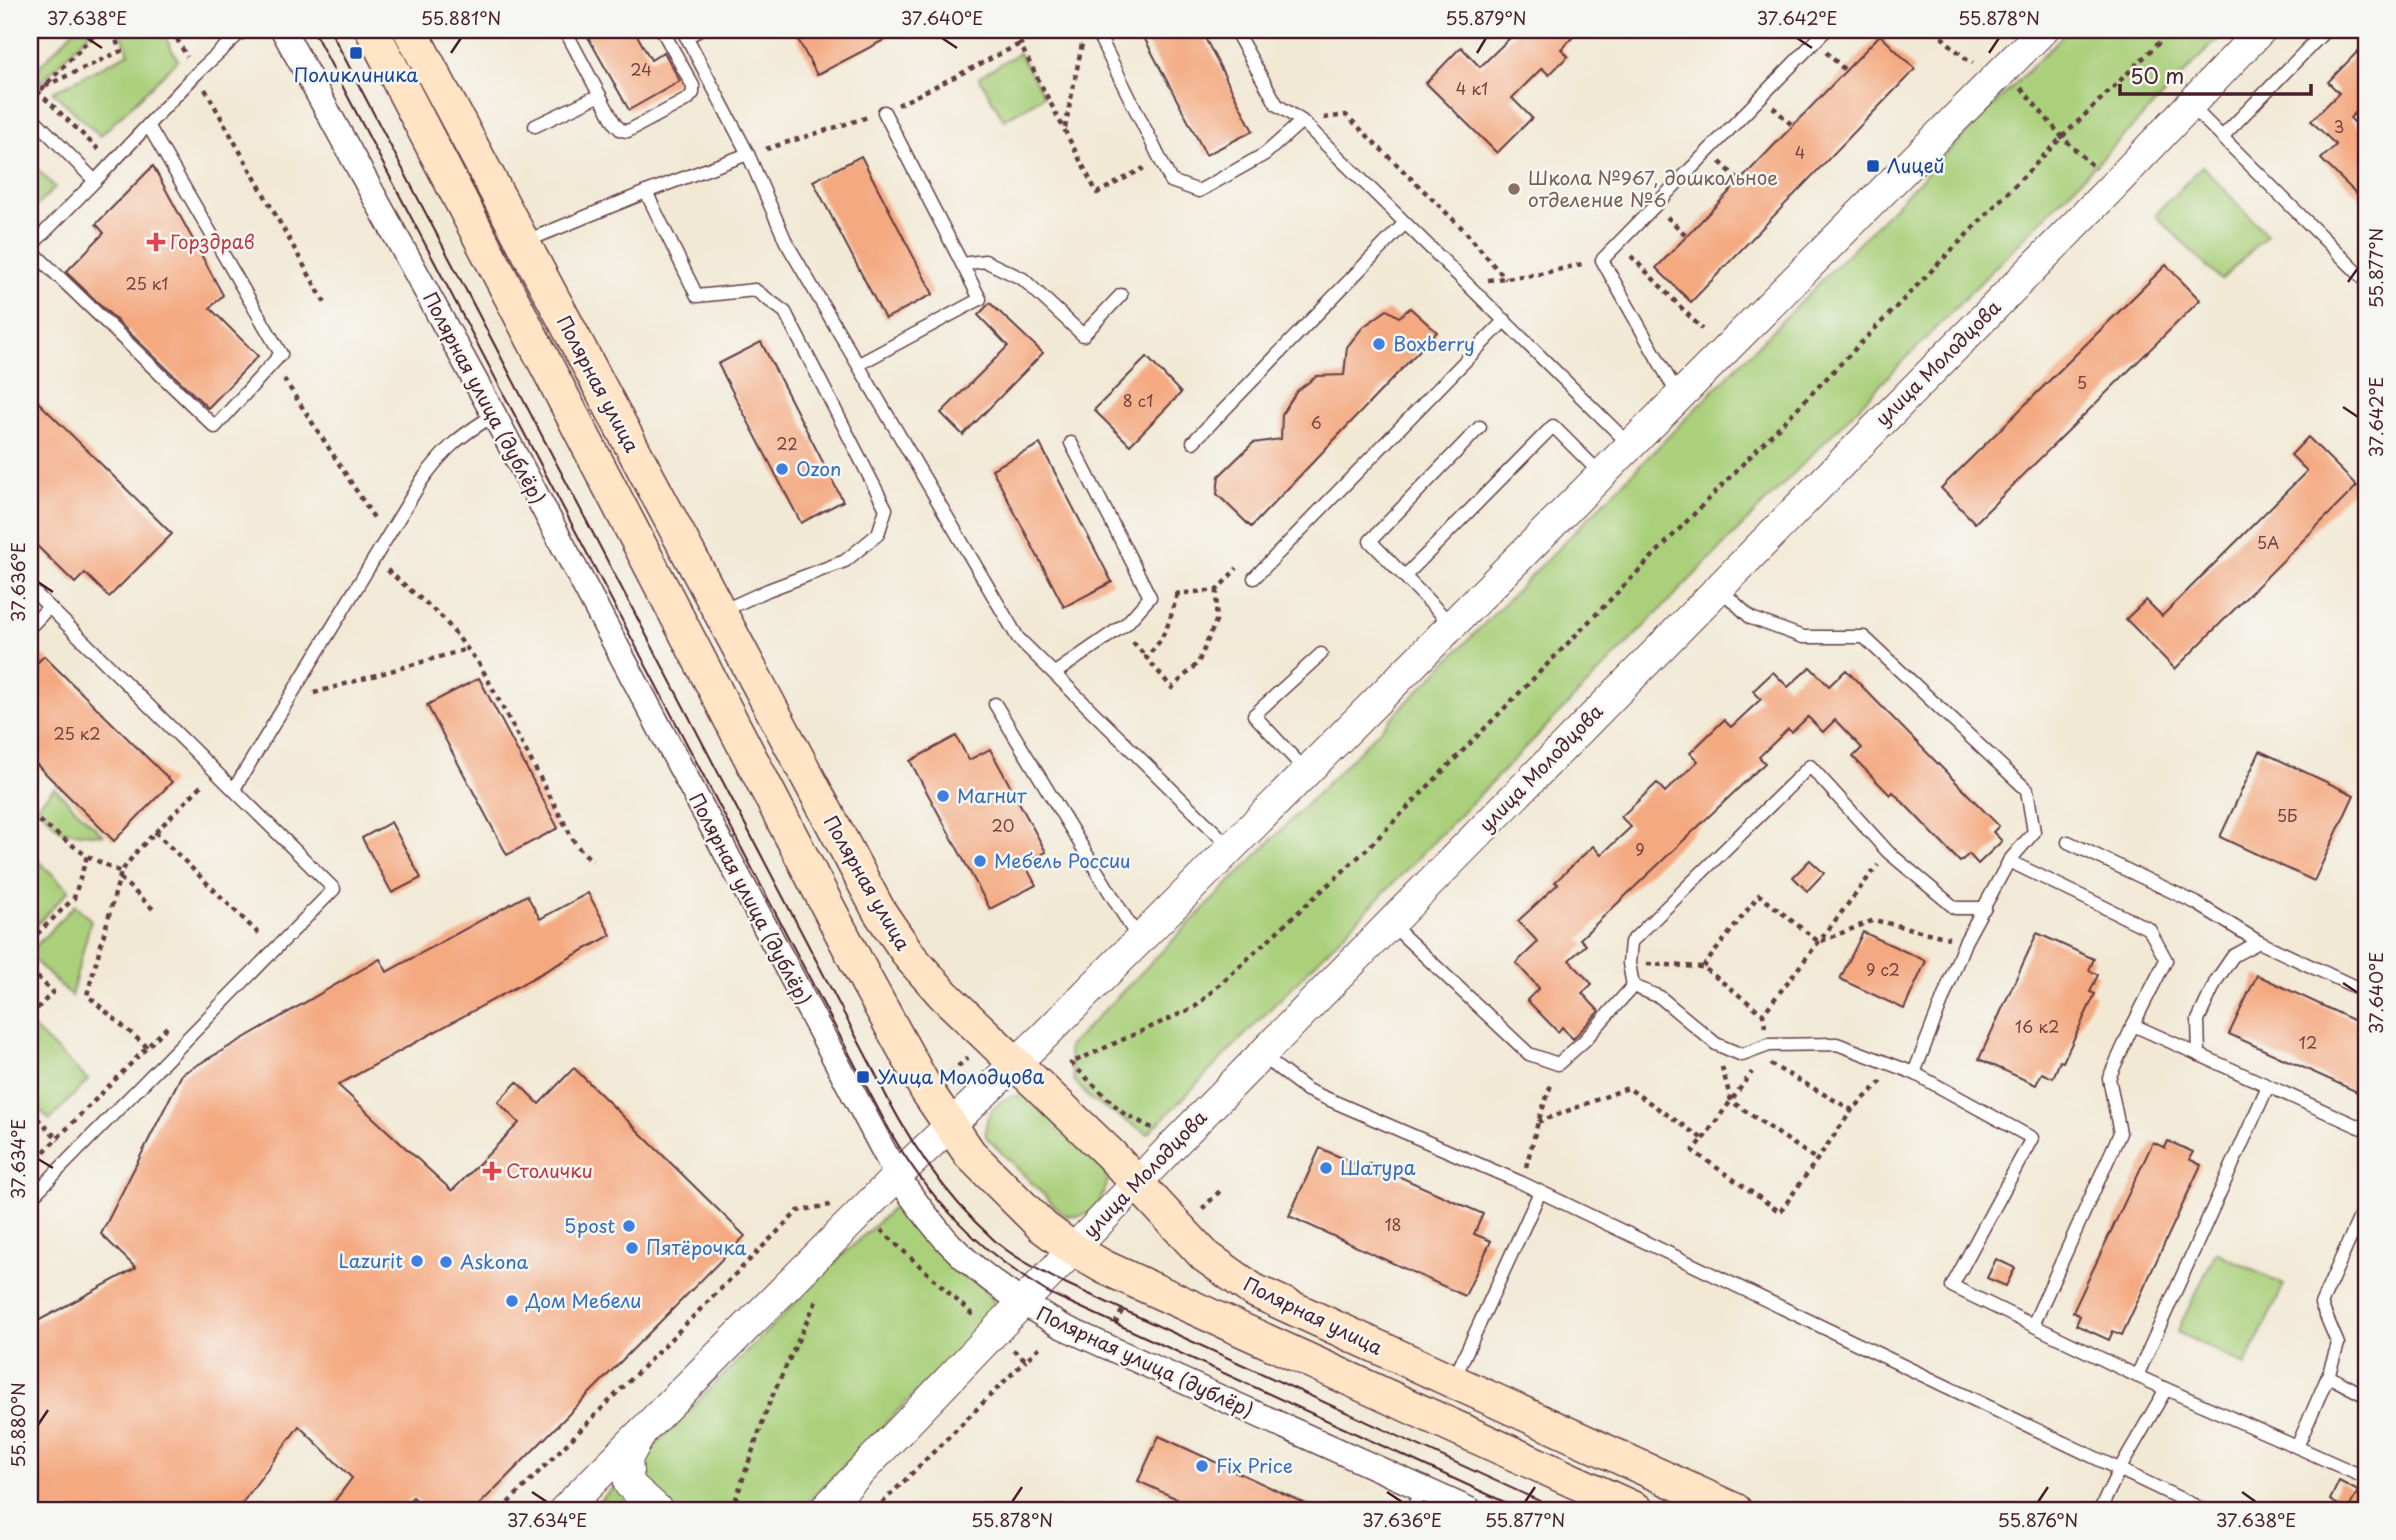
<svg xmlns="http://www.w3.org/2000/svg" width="2396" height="1540" font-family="'Playpen Sans',sans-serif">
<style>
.green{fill:#aad07b;stroke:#7a7853;stroke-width:2}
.building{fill:#f4a980}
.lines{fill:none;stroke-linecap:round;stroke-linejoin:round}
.service-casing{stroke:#633d44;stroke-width:15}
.minor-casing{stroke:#633d44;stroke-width:27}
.tertiary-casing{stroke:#633d44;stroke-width:32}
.secondary-casing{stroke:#633d44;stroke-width:36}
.path{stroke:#633d44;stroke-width:4.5;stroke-dasharray:5 5;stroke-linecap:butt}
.service{stroke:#fff;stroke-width:12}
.minor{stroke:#fff;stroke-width:24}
.tertiary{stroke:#fff;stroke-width:30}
.secondary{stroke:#ffe4c6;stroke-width:33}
.tram{stroke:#4a1f2b;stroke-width:2}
.ticks{fill:none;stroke:#4a1f2b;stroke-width:2.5}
.transit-dot{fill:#1a4fb4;stroke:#f6f6f2;stroke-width:2.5}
.education-dot{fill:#8d6e63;stroke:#f6f6f2;stroke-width:2.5}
.health-dot{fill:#e0444e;stroke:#f6f6f2;stroke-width:2.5}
.shop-dot{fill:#3f7fe0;stroke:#f6f6f2;stroke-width:2.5}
.labels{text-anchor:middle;stroke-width:5;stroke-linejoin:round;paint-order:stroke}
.number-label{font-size:16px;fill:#744240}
.transit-label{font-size:19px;fill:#164399;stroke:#f6f6f2;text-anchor:start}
.education-label{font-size:19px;fill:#785e54;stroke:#f6f6f2;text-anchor:start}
.health-label{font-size:19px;fill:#be3a42;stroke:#f6f6f2;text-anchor:start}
.shop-label{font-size:19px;fill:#366cbe;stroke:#f6f6f2;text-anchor:start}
.street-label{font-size:19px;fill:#4a1f2b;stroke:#f6f6f2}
.neatline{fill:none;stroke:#4a1f2b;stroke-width:2.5}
.ticks-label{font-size:18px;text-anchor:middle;fill:#4a1f2b}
</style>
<rect width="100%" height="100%" fill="#f6f6f2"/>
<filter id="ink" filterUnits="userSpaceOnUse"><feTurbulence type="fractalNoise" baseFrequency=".0143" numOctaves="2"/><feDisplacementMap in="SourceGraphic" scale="14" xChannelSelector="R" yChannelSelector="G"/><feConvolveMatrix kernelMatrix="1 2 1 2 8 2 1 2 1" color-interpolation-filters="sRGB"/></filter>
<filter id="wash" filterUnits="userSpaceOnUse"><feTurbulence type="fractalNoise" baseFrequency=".00686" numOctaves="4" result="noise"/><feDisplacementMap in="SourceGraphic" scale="28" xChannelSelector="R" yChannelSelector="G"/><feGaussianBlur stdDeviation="1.57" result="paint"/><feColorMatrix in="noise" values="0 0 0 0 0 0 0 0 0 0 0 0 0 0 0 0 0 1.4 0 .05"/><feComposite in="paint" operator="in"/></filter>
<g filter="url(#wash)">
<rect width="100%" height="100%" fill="#f2e9d5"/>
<g class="green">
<path d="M74 30H92L41 82 32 74Z"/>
<path d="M120 30H161L178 60 100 136 53 92 129 53Z"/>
<path d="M2068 30H2227L1148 1134 1090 1099 1074 1080 1068 1047Z"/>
<path d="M1019 53 1044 96 1004 120 979 77Z"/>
<path d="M30 162 55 187 30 213Z"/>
<path d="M2202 166 2267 235 2221 280 2155 215Z"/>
<path d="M54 788 103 835 61 831 37 806Z"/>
<path d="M30 853 69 890 30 932Z"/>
<path d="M75 905 91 920 71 996 30 956V952Z"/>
<path d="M30 1025 88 1080 50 1120 30 1101Z"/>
<path d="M1020 1095 1028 1097 1104 1171 1108 1180C1100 1205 1093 1221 1064 1215L986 1137C983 1114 998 1097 1020 1095Z"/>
<path d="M901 1208 910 1213 990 1296 994 1301 989 1318 800 1510H591L831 1266 892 1209Z"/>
<path d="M2216 1252 2284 1285 2245 1365 2177 1332Z"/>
</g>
<g id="blocks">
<g class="building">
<path d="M584 30H634L651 60 664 52 680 81 629 110Z"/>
<path d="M793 30H903L817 75Z"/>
<path d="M1140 30H1201L1253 131 1206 155Z"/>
<path d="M1518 30H1580L1561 49 1568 56 1549 75 1542 68 1512 98 1532 118 1497 153 1426 83 1461 47 1480 67Z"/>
<path d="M1880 35 1915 69 1691 302 1656 268Z"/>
<path d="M2366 43V102L2350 118 2366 134V203L2321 159 2336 145 2311 121 2339 93 2328 82Z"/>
<path d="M861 156 933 294 885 319 813 181Z"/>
<path d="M153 166 223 295 210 308 258 356 208 408 66 272 104 233 96 224Z"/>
<path d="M2166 265 2200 300 1975 523 1941 488Z"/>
<path d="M990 303 1043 353 963 435 941 413 1008 346 978 315Z"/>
<path d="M1410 308 1437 332 1251 527 1217 494 1219 476 1253 443 1281 439 1282 414 1297 391 1317 376 1344 375 1347 347 1363 327 1387 310 1399 317Z"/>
<path d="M761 342 843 501 801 523 718 364Z"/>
<path d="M1147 357 1181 393 1130 445 1094 410Z"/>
<path d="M30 394 172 534 109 597 85 573 75 583 30 539Z"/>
<path d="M2308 437 2357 486 2175 669 2126 619 2146 600 2162 616 2307 471 2291 455Z"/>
<path d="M1040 444 1112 582 1064 607 992 469Z"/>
<path d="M44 656 172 782 114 841 30 758V670Z"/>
<path d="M1810 667 1829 686 1846 670 1999 826 1993 832 2002 841 1978 864 1969 854 1960 862 1893 792 1890 795 1853 757 1862 748 1835 720 1823 732 1808 717 1792 732 1788 729 1759 757 1765 763 1580 939 1586 945 1569 960 1592 984 1582 993 1599 1011 1573 1039 1562 1027 1558 1032 1527 1000 1539 988 1516 963 1538 942 1518 921 1558 884 1555 882 1593 846 1601 855 1631 827 1621 817 1657 783 1665 792 1698 761 1690 753 1724 720 1731 727 1761 699 1753 691 1773 672 1788 687Z"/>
<path d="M479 678 558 828 507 855 427 705Z"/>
<path d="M956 736 969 760 990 749 1046 852 1024 863 1036 885 990 909 910 761Z"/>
<path d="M2260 751 2354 795 2314 881 2220 837Z"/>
<path d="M391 822 421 878 392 893 362 838Z"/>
<path d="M1810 860 1824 873 1807 891 1793 877Z"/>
<path d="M588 893 611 935 338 1085 452 1191 519 1123 498 1102 517 1082 539 1104 574 1068 745 1236 474 1510H427L413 1497 400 1510H328L352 1478 299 1426 237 1510H44L30 1500V1328L34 1323 136 1268 101 1234 182 1074 380 959 387 972 527 895 540 919Z"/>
<path d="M1863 932 1926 961 1904 1009 1840 979Z"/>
<path d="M2037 933 2094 959 2089 970 2098 975 2090 992 2095 994 2063 1062 2060 1061 2053 1078 2042 1073 2036 1085 1979 1059Z"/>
<path d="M2257 975 2366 1026V1096L2229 1034Z"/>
<path d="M2168 1141 2193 1152 2189 1159 2201 1165 2122 1335 2113 1331 2109 1340 2076 1325 2080 1316 2073 1312 2153 1142 2165 1148Z"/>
<path d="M1320 1148 1366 1169 1369 1163 1483 1214 1474 1234 1491 1241 1465 1296 1289 1216Z"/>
<path d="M1996 1259 2015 1268 2006 1286 1987 1278Z"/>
<path d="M1159 1436 1319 1510H1180L1184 1502 1138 1481Z"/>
<path d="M2339 1481 2358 1491 2348 1510 2330 1500Z"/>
</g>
</g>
</g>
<g filter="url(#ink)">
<use href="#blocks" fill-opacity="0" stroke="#633d44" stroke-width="2"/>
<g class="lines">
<defs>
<g id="service">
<path d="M565 30 615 124 621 130 628 131 688 99 693 93V86L662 30"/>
<path d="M683 30 748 154 786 242 1018 638 1231 848"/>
<path d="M1096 30 1171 181 1199 191 1265 154 1302 121 1277 105 1235 30"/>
<path d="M686 37 700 30"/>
<path d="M2189 104 2366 281"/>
<path d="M30 115 95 181 30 247"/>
<path d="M1302 121 1630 445"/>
<path d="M535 126 600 95"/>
<path d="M2223 136 2326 30"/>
<path d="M95 181 197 73 243 30"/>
<path d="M646 192 697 296 755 290 785 312 886 509 878 534 845 561 768 590 722 611"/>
<path d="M524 242 646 192 748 154"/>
<path d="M30 249 215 427 281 354 148 125"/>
<path d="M962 264 985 261 1023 279 1083 335 1121 295"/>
<path d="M859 364 980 299 884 112"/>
<path d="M1679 397 1602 260 1826 30"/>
<path d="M1193 442 1405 223"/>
<path d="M1405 576 1553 426 1601 474"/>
<path d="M1254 578 1505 320"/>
<path d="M1718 587 1751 618 1803 637H1864L2027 790 2034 832 2009 861 1965 942 1914 1073"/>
<path d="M30 588 334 889 30 1199"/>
<path d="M1452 625 1370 541 1480 427"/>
<path d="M30 627 49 607"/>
<path d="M1055 673 1127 623 1150 597 1071 443"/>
<path d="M995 704 1139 940"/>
<path d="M1307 772 1254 715 1321 654"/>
<path d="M234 789 422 480C446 447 460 436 494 415"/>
<path d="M2068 842 2196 903 2259 942"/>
<path d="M2009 861 2149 929 2166 960 2133 1025"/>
<path d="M1391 924 1529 1054 1558 1064 1584 1041 1633 986"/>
<path d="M1633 986 1660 997 1716 1044 1742 1055 1769 1045 1837 1044 1914 1073 2032 1138 1952 1286 2137 1376"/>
<path d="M1633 986 1629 963 1631 942 1810 766 1888 852 1955 908H1985"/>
<path d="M1261 1055 1307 1090 1522 1183 2204 1510"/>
<path d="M2199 1055 2198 1020 2216 981 2233 956 2259 942 2366 992"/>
<path d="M2366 1203 2321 1304 2338 1344 2328 1376 2297 1447 2366 1478"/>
<path d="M2033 1325 2120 1133 2109 1078 2133 1025 2366 1130"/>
<path d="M2328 1376 2366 1396"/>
<path d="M1454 1379 1540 1192"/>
<path d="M2166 1389 2137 1376 2268 1086"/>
<path d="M1412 1510 1422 1488"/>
<path d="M2100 1510 2119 1470 2166 1389 2297 1447"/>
</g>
<path id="minor" d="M283 30 494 415 897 1176C914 1200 931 1224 951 1245 983 1278 1022 1303 1061 1326L1470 1510"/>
<g id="tertiary">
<path d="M639 1437 627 1459 629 1484 658 1510"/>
<path d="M564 1510 897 1176 1044 1036 2043 30"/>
<path d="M824 1510 1176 1142 2113 186 2261 30"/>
</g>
<g id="secondary">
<path d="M372 30 867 982 927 1091 970 1154 1043 1227 1073 1249 1104 1267 1637 1510"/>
<path d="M410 30 879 911 911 958 944 995 1110 1154 1205 1256 1253 1290 1735 1510"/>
</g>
</defs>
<use href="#service" class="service-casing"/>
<use href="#minor" class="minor-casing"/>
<use href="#tertiary" class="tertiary-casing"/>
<use href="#secondary" class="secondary-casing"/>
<g class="path">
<path d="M172 30 187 57"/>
<path d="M1050 30 1020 44 1097 193 1144 168"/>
<path d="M1934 30 1966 59 1973 63"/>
<path d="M1826 52 1846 71"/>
<path d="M30 84 100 151"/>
<path d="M45 86 121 51 111 30"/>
<path d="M2021 88 2062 137 2096 169"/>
<path d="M205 89 326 305"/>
<path d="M34 97 99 30"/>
<path d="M898 105 1020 44"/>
<path d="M1773 107 1793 126"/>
<path d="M1324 118 1346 115 1463 229 1506 279"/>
<path d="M1065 128 1082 44"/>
<path d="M766 149 868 117"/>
<path d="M1720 162 1740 181"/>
<path d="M1667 217 1687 236"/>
<path d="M1631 256 1702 329"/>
<path d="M1488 280 1540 274 1586 263"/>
<path d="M284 379 376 521"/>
<path d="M387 570 443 618 480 665 576 845 592 861"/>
<path d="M1175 594 1217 590 1237 568"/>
<path d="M1177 594C1171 618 1165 640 1146 657L1172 688 1198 663 1216 621 1217 590"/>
<path d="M1133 642 1146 657"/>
<path d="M314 693 467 649"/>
<path d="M30 803 36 810 30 815"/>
<path d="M31 815 87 856 121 872"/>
<path d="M155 832 262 937"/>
<path d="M120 878 153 909"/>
<path d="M30 941 74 898 87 856"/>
<path d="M1647 964 1703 967 1763 1014"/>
<path d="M1703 967 1759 895 1819 942 1874 920 1949 938"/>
<path d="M30 970 53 992 30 1016"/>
<path d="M1765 1027 1763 1014 1878 865"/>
<path d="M147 1047 87 995 121 872 137 851 201 786"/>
<path d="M1770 1064 1852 1110"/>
<path d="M1722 1067 1731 1101 1817 1160"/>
<path d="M950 1073 968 1058"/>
<path d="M30 1111 59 1140"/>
<path d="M1538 1122 1628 1088 1703 1139 1693 1151 1780 1212 1852 1110 1882 1081"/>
<path d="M1152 1128 1123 1113 1071 1063 1195 1007 1366 850 2062 137 2172 30"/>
<path d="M1703 1139 1752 1072"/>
<path d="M30 1166 169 1025"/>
<path d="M1526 1167 1538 1122 1552 1082"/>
<path d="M1202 1209 1220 1191"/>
<path d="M881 1230 975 1317"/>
<path d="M1115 1324 1124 1307"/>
<path d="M1013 1350 1026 1360 1043 1344"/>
<path d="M501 1510 798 1211 830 1205"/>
<path d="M732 1510 770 1401 818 1297"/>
<path d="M875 1510 1026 1360"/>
</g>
<use href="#service" class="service"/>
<use href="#minor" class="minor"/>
<use href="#tertiary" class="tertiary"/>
<use href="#secondary" class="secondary"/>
<g class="tram">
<path d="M313 30 886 1124C923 1193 980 1252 1047 1292L1522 1510"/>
<path d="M330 30 873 1069C903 1133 940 1191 993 1239 1010 1255 1035 1268 1056 1279L1559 1510"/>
</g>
</g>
</g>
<path class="ticks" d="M87 38 102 48M942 38 957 48M1797 38 1812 48M451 53 461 38M1477 53 1486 38M1989 53 1999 38M2348 282 2358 268M2343 407 2358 417M38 582 53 592M2343 983 2358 993M38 1159 53 1168M38 1425 48 1410M532 1492 547 1502M1387 1492 1402 1502M2242 1492 2256 1502M1012 1502 1022 1487M1525 1502 1535 1487M2038 1502 2048 1487"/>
<g class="transit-dot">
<rect x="349" y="46" width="14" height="14" rx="3.5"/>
<rect x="1866" y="159" width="14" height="14" rx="3.5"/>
<rect x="856" y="1070" width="14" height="14" rx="3.5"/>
</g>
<circle class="education-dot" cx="1514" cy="189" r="7"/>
<g class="health-dot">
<path d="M152.5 231.5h7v7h7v7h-7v7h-7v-7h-7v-7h7z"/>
<path d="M488.5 1160.5h7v7h7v7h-7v7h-7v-7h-7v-7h7z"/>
</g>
<g class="shop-dot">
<circle cx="1379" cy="344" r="7"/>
<circle cx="782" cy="469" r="7"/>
<circle cx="943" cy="796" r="7"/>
<circle cx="980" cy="861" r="7"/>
<circle cx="1326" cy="1168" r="7"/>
<circle cx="629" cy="1226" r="7"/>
<circle cx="632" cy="1248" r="7"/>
<circle cx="417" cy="1261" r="7"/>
<circle cx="446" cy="1262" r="7"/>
<circle cx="512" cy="1301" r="7"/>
<circle cx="1202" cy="1466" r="7"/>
</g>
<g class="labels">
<g class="number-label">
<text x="641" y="76">24</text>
<text x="1472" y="95">4 к1</text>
<text x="2339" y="133">3</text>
<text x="1800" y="159">4</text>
<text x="147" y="290">25 к1</text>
<text x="2082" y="389">5</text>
<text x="1138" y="407">8 с1</text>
<text x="1316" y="429">6</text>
<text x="787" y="450">22</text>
<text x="2268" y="549">5А</text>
<text x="77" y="740">25 к2</text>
<text x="2287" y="822">5Б</text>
<text x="1003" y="832">20</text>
<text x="1640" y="856">9</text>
<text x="1883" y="976">9 с2</text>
<text x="2037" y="1033">16 к2</text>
<text x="2308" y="1049">12</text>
<text x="1393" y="1231">18</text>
</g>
<g class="transit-label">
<text x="356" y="82" text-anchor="middle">Поликлиника</text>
<text x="1887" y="173">Лицей</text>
<text x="877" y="1084">Улица Молодцова</text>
</g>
<g class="education-label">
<text x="1528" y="185">Школа №967, дошкольное<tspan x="1528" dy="22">отделение №6</tspan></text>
</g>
<g class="health-label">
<text x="170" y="249">Горздрав</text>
<text x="506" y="1178">Столички</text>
</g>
<g class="shop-label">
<text x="1393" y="351">Boxberry</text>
<text x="796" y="476">Ozon</text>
<text x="957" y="803">Магнит</text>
<text x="994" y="868">Мебель России</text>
<text x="1340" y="1175">Шатура</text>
<text x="615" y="1233" text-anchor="end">5post</text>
<text x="646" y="1255">Пятёрочка</text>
<text x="403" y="1268" text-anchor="end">Lazurit</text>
<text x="460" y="1269">Askona</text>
<text x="526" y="1308">Дом Мебели</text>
<text x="1216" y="1473">Fix Price</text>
</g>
<g class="street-label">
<text transform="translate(1938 363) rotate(-45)" y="7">улица Молодцова</text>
<text transform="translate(598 384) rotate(62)" y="7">Полярная улица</text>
<text transform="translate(484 398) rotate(62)" y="7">Полярная улица (дублёр)</text>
<text transform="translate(1541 768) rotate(-46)" y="7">улица Молодцова</text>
<text transform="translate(867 883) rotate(60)" y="7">Полярная улица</text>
<text transform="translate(750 899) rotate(62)" y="7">Полярная улица (дублёр)</text>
<text transform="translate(1145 1174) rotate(-46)" y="7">улица Молодцова</text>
<text transform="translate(1313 1316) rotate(26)" y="7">Полярная улица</text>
<text transform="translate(1145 1362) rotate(25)" y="7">Полярная улица (дублёр)</text>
</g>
</g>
<rect width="2396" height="1540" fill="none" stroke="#f6f6f2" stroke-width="77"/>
<path d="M2120 84v10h191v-10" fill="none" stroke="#4a1f2b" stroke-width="3.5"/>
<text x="2130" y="84" font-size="21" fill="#4a1f2b" stroke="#f6f6f2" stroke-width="5" paint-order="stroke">50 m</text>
<rect x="38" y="38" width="2320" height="1464" class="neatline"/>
<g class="ticks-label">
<text x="87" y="25">37.638°E</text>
<text x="461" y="25">55.881°N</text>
<text x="942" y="25">37.640°E</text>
<text x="1486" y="25">55.879°N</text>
<text x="1797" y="25">37.642°E</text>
<text x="1999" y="25">55.878°N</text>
<text transform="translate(2377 268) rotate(-90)" y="6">55.877°N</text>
<text transform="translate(2377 417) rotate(-90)" y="6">37.642°E</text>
<text transform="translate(19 582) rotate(-90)" y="6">37.636°E</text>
<text transform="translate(2377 993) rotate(-90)" y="6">37.640°E</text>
<text transform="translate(19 1159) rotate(-90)" y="6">37.634°E</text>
<text transform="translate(19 1425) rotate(-90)" y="6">55.880°N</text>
<text x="547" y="1527">37.634°E</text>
<text x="1012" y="1527">55.878°N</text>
<text x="1402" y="1527">37.636°E</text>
<text x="1525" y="1527">55.877°N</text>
<text x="2038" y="1527">55.876°N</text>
<text x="2256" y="1527">37.638°E</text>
</g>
</svg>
